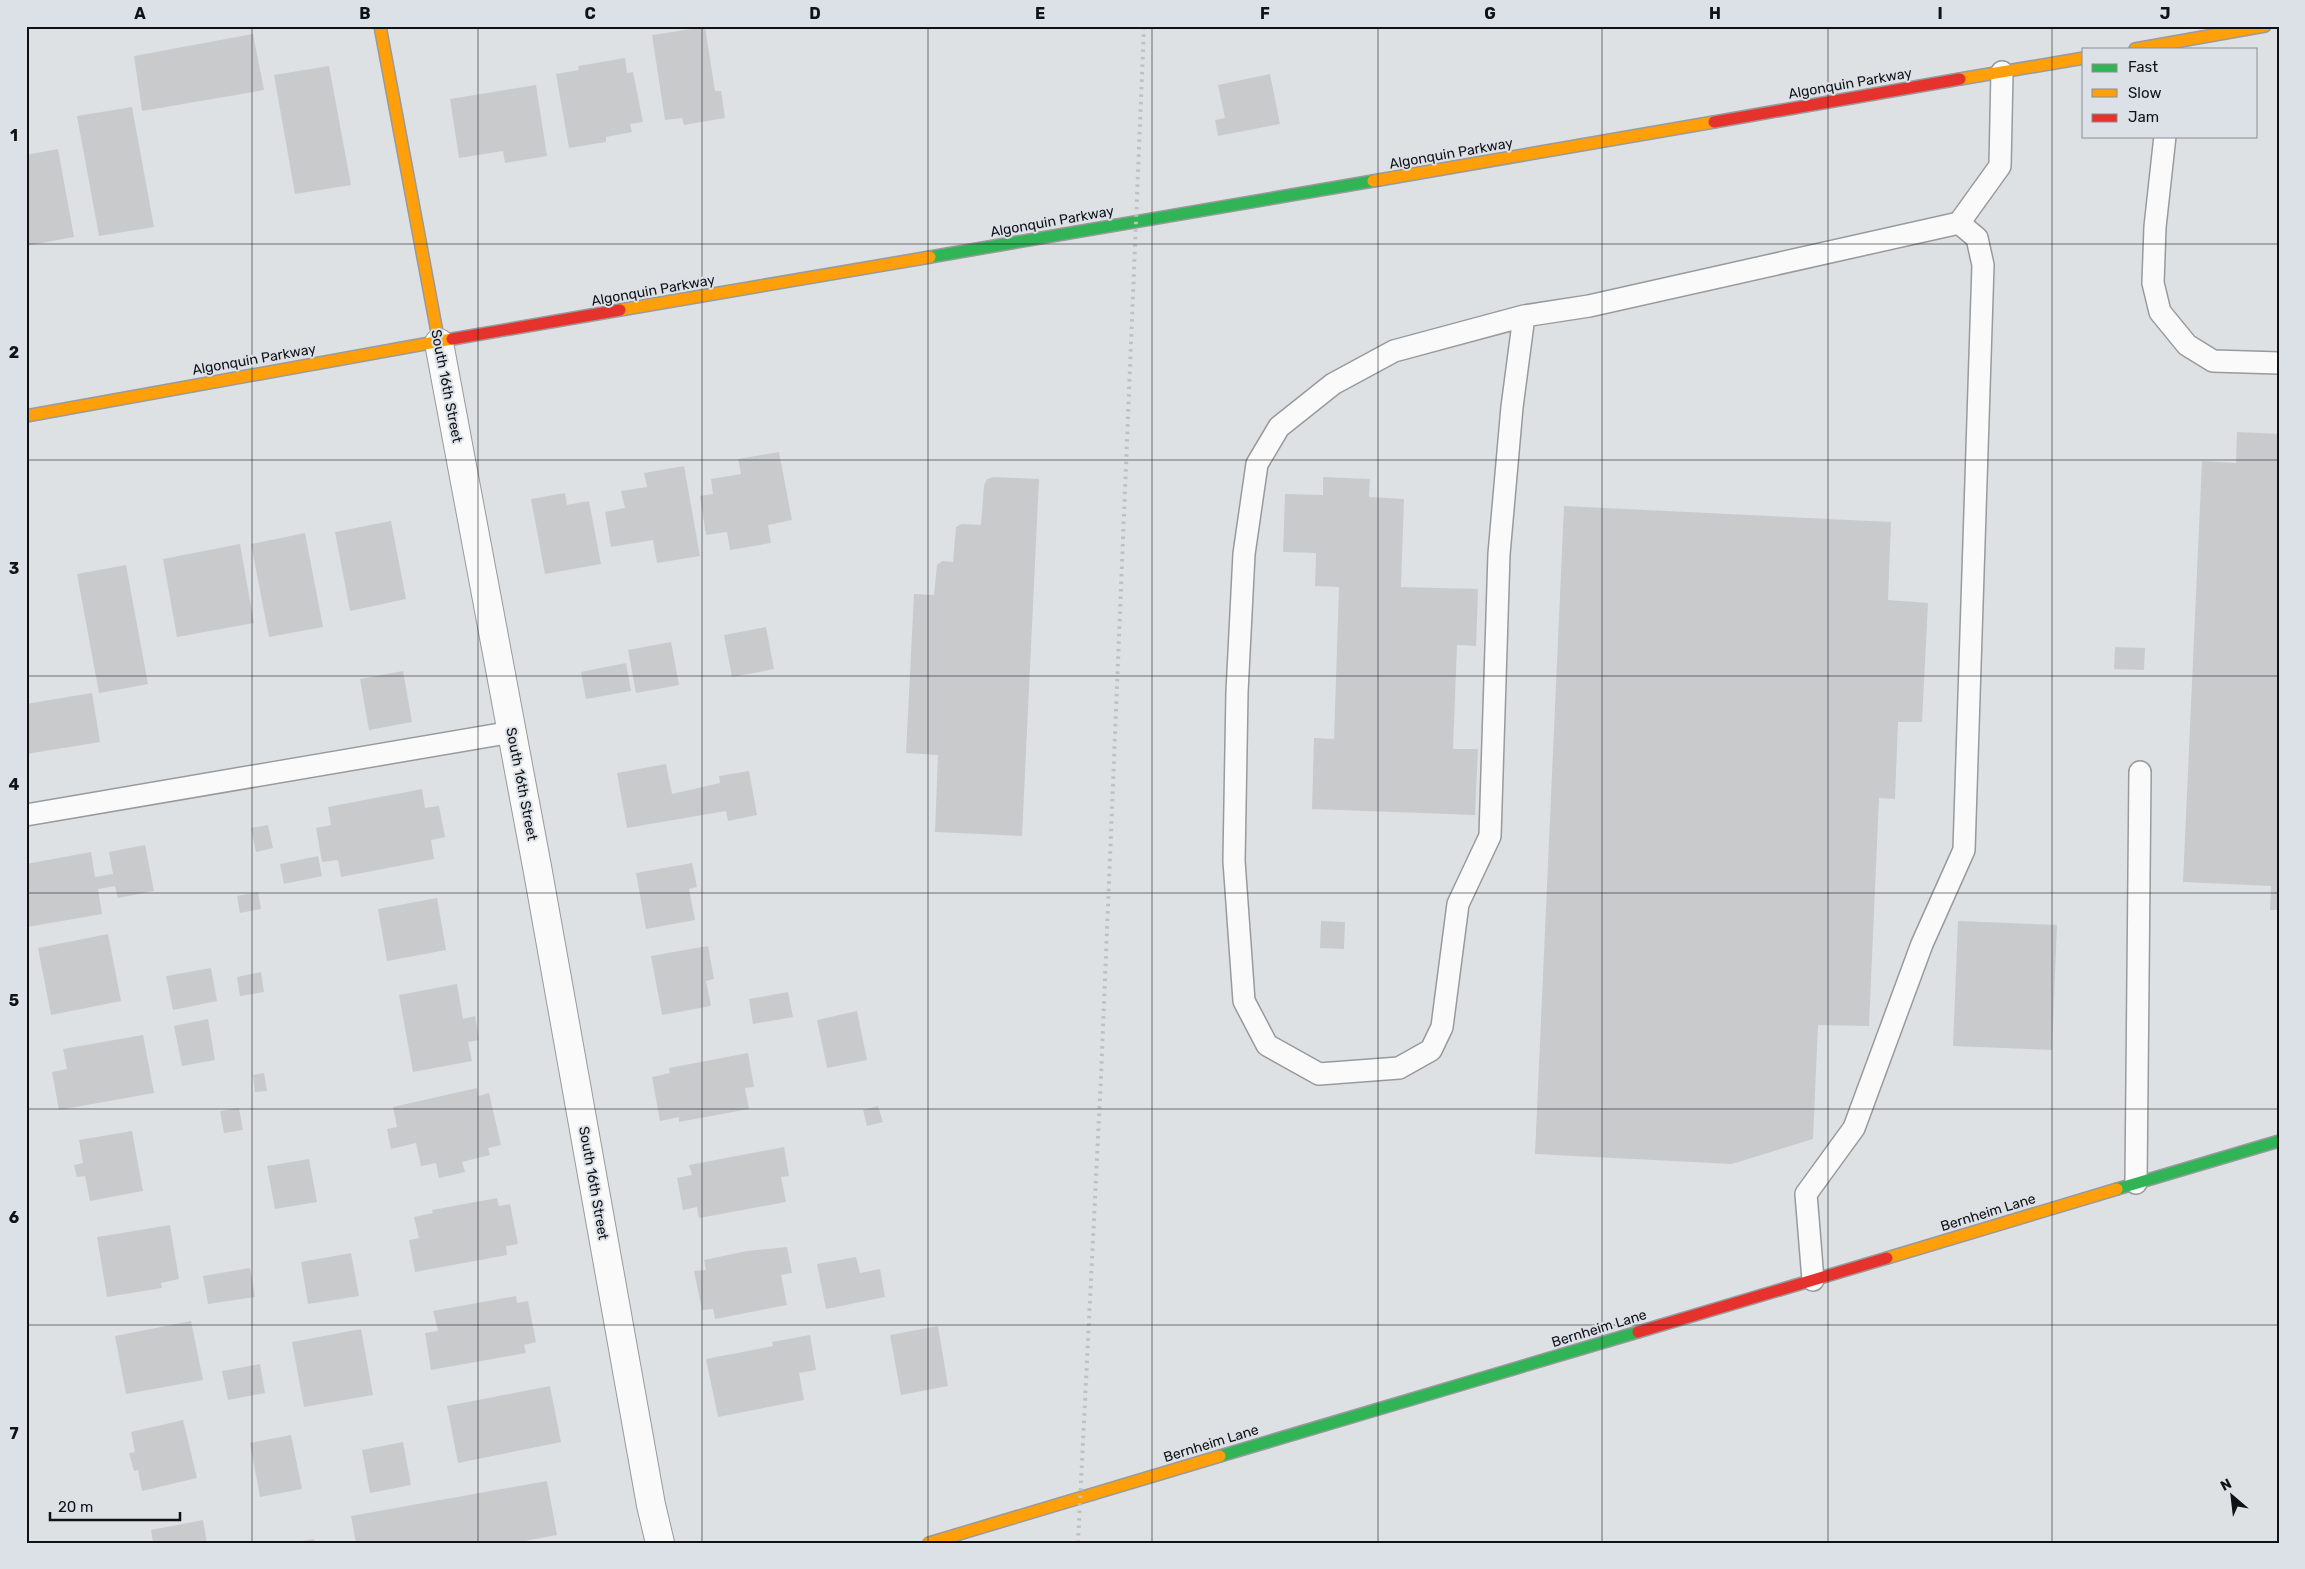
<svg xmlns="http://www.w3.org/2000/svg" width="2305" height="1569" font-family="Rubik,sans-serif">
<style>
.building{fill:#c9cacc}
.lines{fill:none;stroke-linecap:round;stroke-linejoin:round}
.lane-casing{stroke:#989a9c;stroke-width:24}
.street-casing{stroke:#989a9c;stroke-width:30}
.fast-casing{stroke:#989a9c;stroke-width:14}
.slow-casing{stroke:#989a9c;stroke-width:14}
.jam-casing{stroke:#989a9c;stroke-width:14}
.lane{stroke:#fafafb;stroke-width:21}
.street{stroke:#fafafb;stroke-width:28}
.fast{stroke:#30b455;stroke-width:11}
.slow{stroke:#ff9f0a;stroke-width:11}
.jam{stroke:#e5322d;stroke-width:11}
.rail{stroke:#bfc0c1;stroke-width:4;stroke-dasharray:2.5 5;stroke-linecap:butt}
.grid{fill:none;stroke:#101215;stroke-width:1;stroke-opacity:0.55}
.labels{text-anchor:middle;stroke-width:4;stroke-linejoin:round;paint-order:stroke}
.street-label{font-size:14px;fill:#101215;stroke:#dbe1e7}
.neatline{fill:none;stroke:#101215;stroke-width:2}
.grid-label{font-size:16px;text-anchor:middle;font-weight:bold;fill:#101215}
</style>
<rect width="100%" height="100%" fill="#dee1e4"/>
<g class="building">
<path d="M705 27 715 91H721L725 118 684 125 682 118 665 120 652 35Z"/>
<path d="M253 34 264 90 142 111 134 56Z"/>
<path d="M625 58 627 73 633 72 643 122 630 124 632 132 606 137V142L569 148 556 74 579 70 578 66Z"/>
<path d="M329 66 351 185 295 194 274 75Z"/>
<path d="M1270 74 1280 124 1218 136 1215 120 1225 118 1218 85Z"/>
<path d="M536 85 547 156 505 163 503 151 459 158 450 99Z"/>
<path d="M132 107 154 227 99 236 77 116Z"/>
<path d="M58 149 74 237 26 246V155Z"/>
<path d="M2237 432 2279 434V910H2270L2271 886 2183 882 2202 461 2236 463Z"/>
<path d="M779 452 792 520 768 525 771 543 730 550 727 532 706 535 700 496 713 494 711 479 741 474 738 459Z"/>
<path d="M684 466 700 556 657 563 653 540 611 547 605 512 625 508 621 491 647 487 644 473Z"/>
<path d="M993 477 1039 479 1022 836 935 832 938 755 906 753 914 594 934 595 937 565 942 561 953 562 956 527 962 524 981 525 984 485 987 479Z"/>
<path d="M1323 477 1370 479 1369 497 1404 499 1401 587 1478 589 1476 646 1457 645 1453 749H1478L1475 815 1312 809 1314 738 1334 739 1339 587 1315 586 1316 553 1283 552 1285 494 1323 495Z"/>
<path d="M565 493 567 505 589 501 601 564 545 574 531 499Z"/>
<path d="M1564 506 1891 522 1888 600 1928 603 1922 722H1898L1895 799 1879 798 1869 1026 1818 1025 1813 1139 1732 1164 1535 1154Z"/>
<path d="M391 521 406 599 350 611 335 532Z"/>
<path d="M305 533 323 627 269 637 251 544Z"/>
<path d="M240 544 254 623 177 637 163 559Z"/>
<path d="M126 565 148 684 99 693 77 574Z"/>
<path d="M766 627 774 669 732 677 724 635Z"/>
<path d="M671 642 679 685 636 693 628 650Z"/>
<path d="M2115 647 2145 648 2144 670 2114 669Z"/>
<path d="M626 663 631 691 586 699 581 672Z"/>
<path d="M403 671 412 722 369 730 360 679Z"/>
<path d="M92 693 100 742 26 754V704Z"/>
<path d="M666 764 672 794 720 783 719 776 749 771 757 815 728 821 726 811 627 828 617 773Z"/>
<path d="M422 789 425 808 439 806 445 837 431 840 434 859 341 877 338 860 322 862 316 828 331 825 328 807Z"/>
<path d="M268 825 273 848 256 852 251 828Z"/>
<path d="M145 845 154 891 118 898 115 886 98 889 102 914 27 927 26 864 91 852 95 877 113 874 109 852Z"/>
<path d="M318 856 322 876 284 884 280 864Z"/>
<path d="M692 863 697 887 689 889 695 920 646 929 636 873Z"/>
<path d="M258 892 261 909 240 913 237 896Z"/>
<path d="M437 898 446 950 387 961 378 909Z"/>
<path d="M1321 921 1345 922 1344 949 1320 948Z"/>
<path d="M1958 921 2057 925 2052 1050 1953 1046Z"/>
<path d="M108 934 121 1001 51 1015 38 948Z"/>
<path d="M708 946 714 979 706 981 711 1006 662 1015 651 956Z"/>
<path d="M211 968 217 1001 173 1010 166 976Z"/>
<path d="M261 972 264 992 240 996 237 977Z"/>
<path d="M457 984 463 1019 475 1016 479 1040 468 1042 472 1061 413 1072 399 995Z"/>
<path d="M788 992 793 1017 753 1024 749 999Z"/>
<path d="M857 1011 867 1060 827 1068 817 1020Z"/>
<path d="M208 1019 215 1060 182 1066 174 1026Z"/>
<path d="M143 1035 154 1093 59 1110 52 1072 67 1069 63 1049Z"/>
<path d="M748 1053 754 1087 745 1088 749 1109 679 1122V1117L660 1121 652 1077 670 1073 669 1068Z"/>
<path d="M264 1073 267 1091 255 1092 253 1075Z"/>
<path d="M477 1088 478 1096 489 1093 501 1145 488 1148 490 1155 462 1162 465 1172 439 1178 436 1163 421 1166 416 1143 391 1149 387 1129 397 1127 393 1107Z"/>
<path d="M878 1106 883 1122 867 1126 863 1110Z"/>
<path d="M239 1108 243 1130 224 1133 220 1111Z"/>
<path d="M132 1131 143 1191 90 1201 85 1176 77 1177 74 1165 83 1163 79 1140Z"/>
<path d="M784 1147 789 1176 781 1177 786 1202 699 1218 697 1207 683 1210 677 1178 692 1175 689 1165Z"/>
<path d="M309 1159 317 1202 275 1209 267 1166Z"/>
<path d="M497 1198 499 1206 510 1204 518 1244 506 1246 507 1255 415 1272 409 1240 419 1238 414 1217 433 1213 432 1210Z"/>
<path d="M170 1225 179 1279 161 1283 162 1288 107 1297 97 1237Z"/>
<path d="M787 1247 792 1273 781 1275 787 1305 715 1319 713 1309 702 1310 694 1271 706 1270 704 1260 747 1251Z"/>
<path d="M351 1253 359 1296 308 1304 301 1262Z"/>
<path d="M856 1257 860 1273 880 1269 885 1297 826 1309 817 1264Z"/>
<path d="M250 1268 255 1297 208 1304 203 1276Z"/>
<path d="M516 1296 517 1303 528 1301 536 1342 524 1345 526 1353 431 1370 425 1333 438 1331 433 1311Z"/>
<path d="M191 1321 203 1380 126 1394 115 1336Z"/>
<path d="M938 1326 948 1386 901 1395 890 1335Z"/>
<path d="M361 1329 373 1395 304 1407 292 1342Z"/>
<path d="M810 1335 816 1370 799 1373 804 1400 718 1417 706 1359 773 1346 772 1342Z"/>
<path d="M260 1364 265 1393 228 1400 222 1371Z"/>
<path d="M550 1386 561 1442 458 1463 447 1406Z"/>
<path d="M183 1420 197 1478 142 1491 138 1470 134 1471 129 1453 135 1452 131 1432Z"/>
<path d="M291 1435 302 1489 260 1497 250 1443Z"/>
<path d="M403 1442 411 1485 370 1493 362 1450Z"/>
<path d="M547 1481 557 1535 514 1543H356L351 1516Z"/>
<path d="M203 1520 207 1543H153L151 1530Z"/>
<path d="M314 1539 315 1543H295V1542Z"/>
</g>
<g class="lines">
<defs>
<g id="lane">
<path d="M2165 136 2155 227 2153 283 2160 312 2187 345 2213 361 2279 363"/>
<path d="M1524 316 1394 351 1333 384 1279 427 1257 464 1244 554 1237 692 1234 861 1244 1001 1267 1045 1319 1074 1399 1068 1431 1050 1442 1027 1458 904 1490 836 1499 554 1512 407 1524 316 1589 306 1959 223 2000 166 2002 72"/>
<path d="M26 815 512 732"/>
<path d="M2136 1183 2140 772"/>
<path d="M1813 1280 1806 1194 1854 1128 1922 944 1964 850 1983 265 1977 238 1959 223"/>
</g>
<path id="street" d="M439 343 538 872 651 1505 660 1543"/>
<g id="fast">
<path d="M930 257 1373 181"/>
<path d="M2117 1189 2279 1141"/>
<path d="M1220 1456 1638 1332"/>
</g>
<g id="slow">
<path d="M380 26 439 343"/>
<path d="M2135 49 2265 26"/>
<path d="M1960 79 2084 58"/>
<path d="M1373 181 1714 122"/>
<path d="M620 310 930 257"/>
<path d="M26 416 452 339"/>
<path d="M1887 1258 2117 1189"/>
<path d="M929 1543 1220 1456"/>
</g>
<g id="jam">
<path d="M1714 122 1960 79"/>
<path d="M452 339 620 310"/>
<path d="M1638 1332 1887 1258"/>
</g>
</defs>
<use href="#lane" class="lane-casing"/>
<use href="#street" class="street-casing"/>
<use href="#fast" class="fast-casing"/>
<use href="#slow" class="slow-casing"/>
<use href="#jam" class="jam-casing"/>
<use href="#lane" class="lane"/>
<use href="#street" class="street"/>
<use href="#fast" class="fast"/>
<use href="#slow" class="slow"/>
<use href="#jam" class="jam"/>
<path class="rail" d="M1078 1543 1101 1077 1144 26"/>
</g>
<path class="grid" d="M252 26V1543M478 26V1543M702 26V1543M928 26V1543M1152 26V1543M1378 26V1543M1602 26V1543M1828 26V1543M2052 26V1543M26 244H2279M26 460H2279M26 676H2279M26 893H2279M26 1109H2279M26 1325H2279"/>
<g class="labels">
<g class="street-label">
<text transform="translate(1850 83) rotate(-10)" y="5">Algonquin Parkway</text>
<text transform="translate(1451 153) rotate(-10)" y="5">Algonquin Parkway</text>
<text transform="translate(1052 221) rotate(-10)" y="5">Algonquin Parkway</text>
<text transform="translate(653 290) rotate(-10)" y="5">Algonquin Parkway</text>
<text transform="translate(254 359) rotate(-10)" y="5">Algonquin Parkway</text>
<text transform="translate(447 386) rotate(79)" y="5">South 16th Street</text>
<text transform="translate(522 784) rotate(79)" y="5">South 16th Street</text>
<text transform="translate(594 1183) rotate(80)" y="5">South 16th Street</text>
<text transform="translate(1988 1212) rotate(-17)" y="5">Bernheim Lane</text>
<text transform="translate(1599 1328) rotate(-17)" y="5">Bernheim Lane</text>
<text transform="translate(1211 1443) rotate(-17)" y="5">Bernheim Lane</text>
</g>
</g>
<rect width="2305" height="1569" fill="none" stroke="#dbe1e7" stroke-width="55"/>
<rect x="2082" y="48" width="175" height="90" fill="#dbe1e7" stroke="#8a8e93"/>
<rect x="2092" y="64" width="25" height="8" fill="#30b455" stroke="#8a8e93"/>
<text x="2128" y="72" font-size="15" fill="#101215">Fast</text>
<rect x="2092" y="89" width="25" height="8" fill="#ff9f0a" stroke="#8a8e93"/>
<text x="2128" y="98" font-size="15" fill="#101215">Slow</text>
<rect x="2092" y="114" width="25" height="8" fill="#e5322d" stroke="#8a8e93"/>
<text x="2128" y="122" font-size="15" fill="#101215">Jam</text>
<g transform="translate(2232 1496) rotate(332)" stroke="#dbe1e7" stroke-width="4" paint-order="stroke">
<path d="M0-4L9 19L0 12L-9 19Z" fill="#101215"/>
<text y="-8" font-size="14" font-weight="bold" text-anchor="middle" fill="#101215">N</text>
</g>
<path d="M50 1512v8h130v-8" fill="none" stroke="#101215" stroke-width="2.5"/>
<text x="58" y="1512" font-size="15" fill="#101215" stroke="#dbe1e7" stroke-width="4" paint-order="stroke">20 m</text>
<rect x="28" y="28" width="2250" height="1514" class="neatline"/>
<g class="grid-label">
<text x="140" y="19">A</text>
<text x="365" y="19">B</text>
<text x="590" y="19">C</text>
<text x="815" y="19">D</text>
<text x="1040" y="19">E</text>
<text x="1265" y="19">F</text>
<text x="1490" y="19">G</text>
<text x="1715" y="19">H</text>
<text x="1940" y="19">I</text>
<text x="2165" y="19">J</text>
<text x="14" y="141">1</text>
<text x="14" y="358">2</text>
<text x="14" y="574">3</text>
<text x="14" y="790">4</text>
<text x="14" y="1006">5</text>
<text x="14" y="1223">6</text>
<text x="14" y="1439">7</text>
</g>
</svg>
